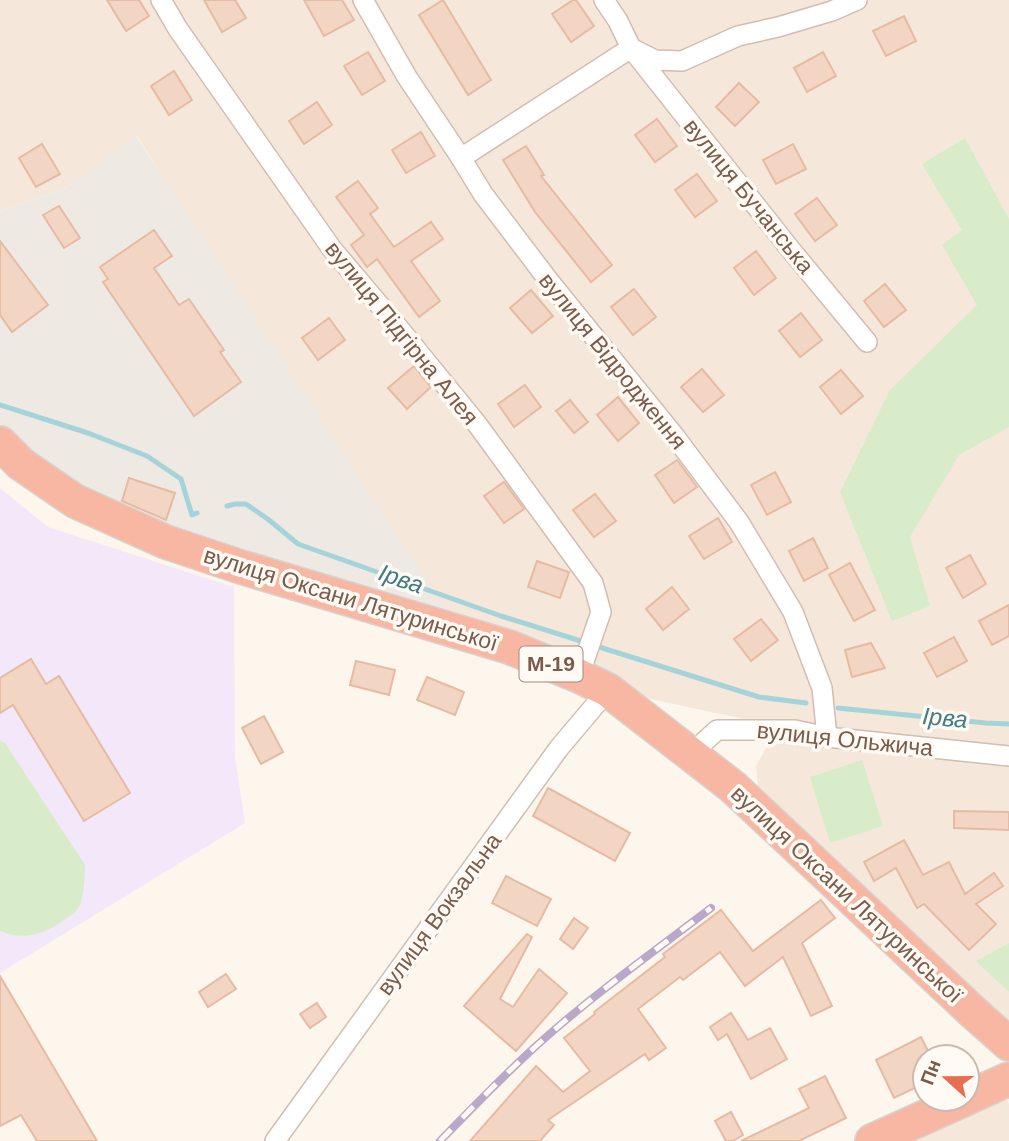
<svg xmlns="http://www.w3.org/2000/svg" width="1009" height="1141" font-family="Arial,sans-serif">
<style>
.residential{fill:#f5e8da}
.industrial{fill:#efe9e4}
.education{fill:#f3e8fa}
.green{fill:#d8ecc9}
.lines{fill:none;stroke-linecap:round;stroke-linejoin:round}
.stream{stroke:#a5d3da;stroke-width:5}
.building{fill:#f3d5c3;stroke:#e6bba3;stroke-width:2}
.street-casing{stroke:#d1beb0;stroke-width:22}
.highway-casing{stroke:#dad1cd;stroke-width:36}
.street{stroke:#fff;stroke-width:19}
.highway{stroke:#f7b7a3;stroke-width:33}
.rail-casing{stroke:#b9a8c9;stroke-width:8}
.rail{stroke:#fffaf3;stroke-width:5;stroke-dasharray:16;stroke-linecap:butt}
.labels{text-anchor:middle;stroke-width:7;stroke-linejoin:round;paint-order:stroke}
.shield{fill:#fffaf3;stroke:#a28b7f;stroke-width:2}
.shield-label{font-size:21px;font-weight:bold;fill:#7a5c4d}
.street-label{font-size:23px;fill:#7a5c4d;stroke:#fffaf3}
.water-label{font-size:24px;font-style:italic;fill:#437c86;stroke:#fffaf3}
</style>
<rect width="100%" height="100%" fill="#fdf6ec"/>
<g class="residential">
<path d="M0 0H1009V1044L758 788 756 766 766 748 787 741 824 736 608 690 445 628 137 136 66 188 0 211Z"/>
<path d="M998 1083 1009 1104V1141H872Z"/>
</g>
<path class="industrial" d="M136 136 449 614 171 531 110 505 26 453 0 424V211L66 188Z"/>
<path class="education" d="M0 488 48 527 234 587 235 757 245 823 0 973Z"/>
<g class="green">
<path d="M965 138 1009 219V427L959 455 910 537 930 606 892 621 840 492 890 390 977 305 942 245 962 230 922 164Z"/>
<path d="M0 741 5 743 85 865C84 878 85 899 77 910 75 914 68 917 64 920 45 934 22 941 0 931Z"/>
<path d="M862 760 883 826 830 843 810 777Z"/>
<path d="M1009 943V992L976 961Z"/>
</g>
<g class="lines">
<g class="stream">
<path d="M0 405 88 433 147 456 181 479 192 515 197 513"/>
<path d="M227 506 235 504H246L269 520 298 544 501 616 584 642"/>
<path d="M596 646 759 697 806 703"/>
<path d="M838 708 986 723 1009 724"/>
</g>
</g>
<g class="building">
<path d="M107 0H139L149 16 126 31Z"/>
<path d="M204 0H235L246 18 222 32Z"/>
<path d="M304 0H342L354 20 324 36Z"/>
<path d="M443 0 491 80 468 95 419 15Z"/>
<path d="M573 0H576L594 26 571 42 552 14Z"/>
<path d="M904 16 916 41 886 56 873 31Z"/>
<path d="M368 52 385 81 362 95 344 66Z"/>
<path d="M823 52 836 76 807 92 794 68Z"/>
<path d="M174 71 192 100 169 115 151 86Z"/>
<path d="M739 83 759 102 735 126 716 107Z"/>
<path d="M317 102 332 125 304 144 289 121Z"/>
<path d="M657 119 677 146 655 162 635 135Z"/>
<path d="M421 132 435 156 406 173 392 150Z"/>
<path d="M42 144 60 174 36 187 19 158Z"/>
<path d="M793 144 806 169 776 184 763 160Z"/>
<path d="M526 146 544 175 541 176 612 265 591 282 535 212 503 160Z"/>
<path d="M697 174 717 201 695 217 675 190Z"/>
<path d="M358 181 378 208 370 214 394 247 431 222 443 239 411 261 440 301 419 317 377 259 367 267 351 245 364 235 336 197Z"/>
<path d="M817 198 837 225 815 241 795 214Z"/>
<path d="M59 206 80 238 64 248 43 215Z"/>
<path d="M154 230 172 256 154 268 179 305 189 299 224 350 220 352 241 382 194 416 103 282 108 279 100 267Z"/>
<path d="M0 241 48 305 12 332 0 315Z"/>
<path d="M756 251 776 278 754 295 734 268Z"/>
<path d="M885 284 906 310 884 327 864 301Z"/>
<path d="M634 289 656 317 633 335 611 307Z"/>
<path d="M531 290 553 316 532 333 510 308Z"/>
<path d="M801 313 822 340 800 357 779 331Z"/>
<path d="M329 318 345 340 318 360 302 338Z"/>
<path d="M414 366 431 387 407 409 388 388Z"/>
<path d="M702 369 724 395 703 412 681 387Z"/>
<path d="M841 370 863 396 841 414 820 387Z"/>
<path d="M525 385 541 407 514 427 498 404Z"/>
<path d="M618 397 639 423 618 441 597 415Z"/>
<path d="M570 400 588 422 574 433 556 411Z"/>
<path d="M677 460 697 487 674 503 655 475Z"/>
<path d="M775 472 791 502 767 515 751 485Z"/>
<path d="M129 478 175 493 166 520 122 501Z"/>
<path d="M504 482 524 509 504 523 484 496Z"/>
<path d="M595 494 616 521 594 537 573 510Z"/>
<path d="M718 518 732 542 704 559 689 536Z"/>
<path d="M813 538 828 568 804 581 789 551Z"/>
<path d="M970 555 986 584 963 598 946 568Z"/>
<path d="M537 561 569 572 560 598 528 587Z"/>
<path d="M850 563 875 610 854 621 829 575Z"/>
<path d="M672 587 689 609 663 630 646 609Z"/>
<path d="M1009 605V636L992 645 979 621Z"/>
<path d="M761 619 778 640 751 661 734 639Z"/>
<path d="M954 637 967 661 937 677 924 653Z"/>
<path d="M871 643 885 668 852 677 845 650Z"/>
<path d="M31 659 46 684 59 676 130 793 84 821 13 705 0 713V678Z"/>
<path d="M356 661 395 670 389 695 350 685Z"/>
<path d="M427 677 464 692 455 715 417 700Z"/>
<path d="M264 716 283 752 261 764 242 728Z"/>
<path d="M548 788 630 833 615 861 533 816Z"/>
<path d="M954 811 1009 812V830L954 828Z"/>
<path d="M904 840 923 875 949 862 965 894 994 873 1003 886 976 904 996 924 969 950 924 904 917 908 896 868 874 881 864 862Z"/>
<path d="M506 876 551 899 537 926 492 903Z"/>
<path d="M821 900 835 918 802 943 832 1006 811 1016 783 957 745 986 720 952 683 980 680 977 638 1009 666 1048 649 1060 645 1054 548 1120 554 1125 540 1141H470L536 1066 563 1092 590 1071 564 1038 595 1014 594 1012 665 957 663 954 721 910 753 951Z"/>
<path d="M574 918 588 928 573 949 560 939Z"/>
<path d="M527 934 532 937 500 999 513 1007 539 969 567 993 516 1051 464 1006Z"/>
<path d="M226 974 236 989 208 1007 199 992Z"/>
<path d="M0 976 97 1141H37L21 1115 0 1126Z"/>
<path d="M317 1003 326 1017 310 1028 300 1014Z"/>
<path d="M731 1013 748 1040 770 1028 787 1059 751 1079 727 1034 718 1040 710 1027Z"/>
<path d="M921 1037 931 1057H925V1083L894 1098 876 1060Z"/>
<path d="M825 1076 846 1118 799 1141H741L809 1108 799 1089Z"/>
<path d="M731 1112 743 1135 733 1141H726L715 1121Z"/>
</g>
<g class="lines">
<defs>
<g id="street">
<path d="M161 0 178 29 332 249 393 321 477 424 593 583 601 612 579 676"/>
<path d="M363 0 407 77 461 158 483 194 549 281 676 438 739 522 793 612 822 688 827 737"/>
<path d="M604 0 618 21 631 48 791 250 867 342"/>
<path d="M461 158 631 48 655 60 682 61 738 36 778 27 832 11 857 0"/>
<path d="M691 754 717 730H795L827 737 1009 756"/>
<path d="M275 1141 559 748 608 690"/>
</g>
<g id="highway">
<path d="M0 443 21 464 75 501 166 542 241 567 509 647 579 676 608 690 733 787 974 1013 1009 1044"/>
<path d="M967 1098 1009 1079"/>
<path d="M872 1141 965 1099"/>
</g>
</defs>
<use href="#street" class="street-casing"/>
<use href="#highway" class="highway-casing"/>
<use href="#street" class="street"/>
<use href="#highway" class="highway"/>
<defs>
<path id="rail" d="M440 1141C471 1109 502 1077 535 1047 590 997 652 953 711 908"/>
</defs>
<use href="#rail" class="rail-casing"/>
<use href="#rail" class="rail"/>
</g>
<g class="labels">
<rect class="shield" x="519.5" y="646.5" width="63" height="35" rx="5"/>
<g class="shield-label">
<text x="551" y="671">М-19</text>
</g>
<g class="street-label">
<text transform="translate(749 196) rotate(51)" y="8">вулиця Бучанська</text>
<text transform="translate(402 333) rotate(51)" y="8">вулиця Підгірна Алея</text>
<text transform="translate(613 361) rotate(51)" y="8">вулиця Відродження</text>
<text transform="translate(351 599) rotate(17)" y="8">вулиця Оксани Лятуринської</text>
<text transform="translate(845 739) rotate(6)" y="8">вулиця Ольжича</text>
<text transform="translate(847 894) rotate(43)" y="8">вулиця Оксани Лятуринської</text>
<text transform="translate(439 914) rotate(-54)" y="8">вулиця Вокзальна</text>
</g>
<g class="water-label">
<text transform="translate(401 579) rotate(19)" y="8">Ірва</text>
<text transform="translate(945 718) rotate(5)" y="8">Ірва</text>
</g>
</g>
<g transform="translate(946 1078) rotate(291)"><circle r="33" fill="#fffaf3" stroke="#cabbb1" stroke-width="2"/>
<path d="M0-5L12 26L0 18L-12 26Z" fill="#e76f51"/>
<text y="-10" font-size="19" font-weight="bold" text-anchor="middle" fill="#7a5c4d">Пн</text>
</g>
</svg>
